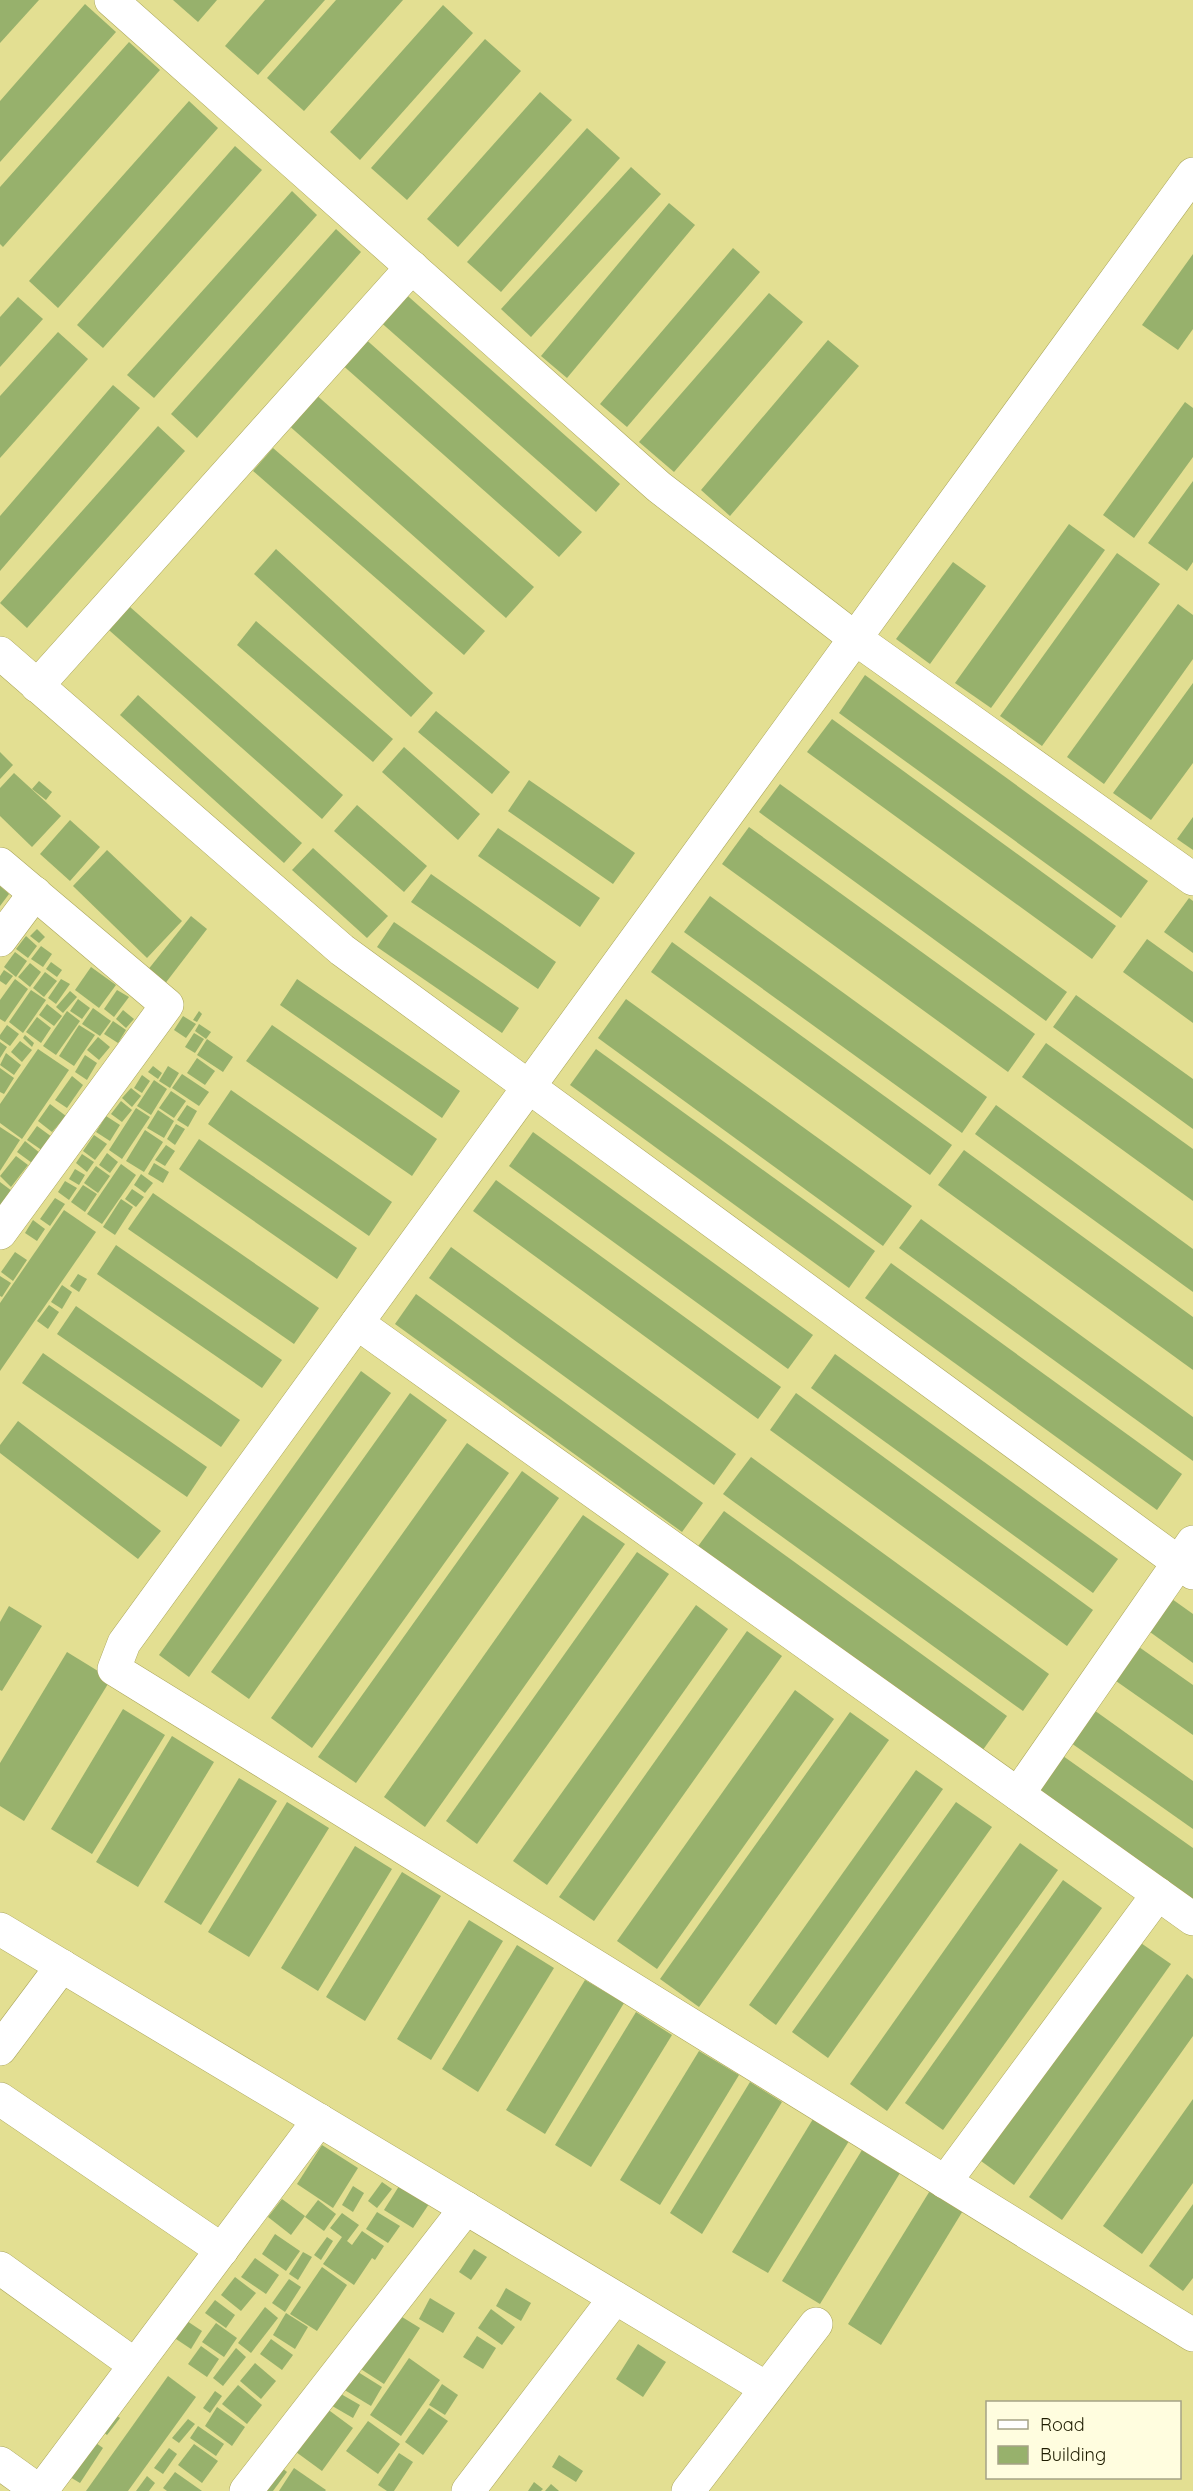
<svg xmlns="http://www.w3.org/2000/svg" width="1193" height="2491" font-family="Quicksand,sans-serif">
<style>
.building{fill:#97b16c}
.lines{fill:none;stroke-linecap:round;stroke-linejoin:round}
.street-casing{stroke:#aba65b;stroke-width:34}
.street{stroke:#fff;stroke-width:33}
</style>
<rect width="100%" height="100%" fill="#e3df92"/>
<g class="building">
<path d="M0 0H39L0 43Z"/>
<path d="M173 0H217L198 22Z"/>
<path d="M265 0H325L258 75 225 46Z"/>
<path d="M336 0H403L304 111 267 78Z"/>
<path d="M85 4 116 32 0 162V101Z"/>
<path d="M443 5 473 33 360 160 330 132Z"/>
<path d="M485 39 521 71 407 200 371 168Z"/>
<path d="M129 42 160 70 3 247 0 244V187Z"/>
<path d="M540 92 572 120 458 247 427 219Z"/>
<path d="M189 101 218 128 58 308 29 281Z"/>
<path d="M587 128 620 158 501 292 467 262Z"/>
<path d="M235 146 262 170 103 348 77 325Z"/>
<path d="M631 167 661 194 531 337 501 309Z"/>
<path d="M292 191 317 215 154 398 127 375Z"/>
<path d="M669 203 695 225 567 378 541 356Z"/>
<path d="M336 229 361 252 197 438 171 414Z"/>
<path d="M733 248 760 272 627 427 600 404Z"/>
<path d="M1193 254V329L1178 350 1142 325Z"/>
<path d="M401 290 620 484 596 512 377 319Z"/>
<path d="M769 293 803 322 674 472 639 442Z"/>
<path d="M18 297 43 319 0 367V317Z"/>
<path d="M58 332 88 359 0 458V396Z"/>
<path d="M362 336 582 532 559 557 339 362Z"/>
<path d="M828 340 859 366 730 516 701 490Z"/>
<path d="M113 385 140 408 0 571V516Z"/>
<path d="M313 392 534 587 506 618 286 423Z"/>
<path d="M1185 402 1193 408V457L1134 538 1103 515Z"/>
<path d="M158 426 185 451 27 628 0 603Z"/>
<path d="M273 448 485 631 464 655 253 471Z"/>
<path d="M1193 481V562L1187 571 1148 543Z"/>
<path d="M1069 524 1105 550 991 708 955 683Z"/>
<path d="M276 549 433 693 411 717 254 574Z"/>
<path d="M1117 553 1160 584 1042 746 1000 716Z"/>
<path d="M953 562 986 586 930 664 896 639Z"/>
<path d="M121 599 343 795 322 819 101 623Z"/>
<path d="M1178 604 1193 615V659L1104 784 1067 757Z"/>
<path d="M256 621 393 739 373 762 237 645Z"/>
<path d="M865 675 1148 881 1121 918 839 713Z"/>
<path d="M1193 683V763L1151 820 1113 793Z"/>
<path d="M138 695 302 843 284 863 120 715Z"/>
<path d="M436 711 510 772 492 794 418 732Z"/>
<path d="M832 719 1116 926 1092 959 807 752Z"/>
<path d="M404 747 480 814 458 840 382 772Z"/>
<path d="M0 752 13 765 0 779Z"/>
<path d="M14 773 61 816 32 847 0 816V788Z"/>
<path d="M529 780 635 853 613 884 508 811Z"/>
<path d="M39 781 52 792 46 800 32 789Z"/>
<path d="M780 784 1067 992 1046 1021 759 812Z"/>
<path d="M357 805 427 866 404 892 334 831Z"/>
<path d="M1193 817V850L1177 839Z"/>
<path d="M70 820 100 847 70 881 40 854Z"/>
<path d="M749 827 1035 1034 1008 1072 722 864Z"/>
<path d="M498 828 600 898 580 927 478 856Z"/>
<path d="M313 848 388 916 367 938 292 870Z"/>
<path d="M107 850 182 921 147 958 73 886Z"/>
<path d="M431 874 556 962 538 989 411 902Z"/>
<path d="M0 886 9 894 0 906Z"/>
<path d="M710 896 987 1097 962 1133 684 932Z"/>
<path d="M1189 898 1193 901V953L1164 932Z"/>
<path d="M191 916 207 929 164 985 147 971Z"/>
<path d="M394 922 519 1008 502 1033 377 947Z"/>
<path d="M37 929 45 937 39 943 30 936Z"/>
<path d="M26 936 37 946 28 958 16 949Z"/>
<path d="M1147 939 1193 972V1023L1123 972Z"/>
<path d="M672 942 952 1145 930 1175 651 972Z"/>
<path d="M41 946 52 954 43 967 31 959Z"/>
<path d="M15 952 27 961 16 977 4 967Z"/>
<path d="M51 962 62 970 57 977 46 969Z"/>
<path d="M30 963 41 972 30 987 18 977Z"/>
<path d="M91 967 116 985 99 1008 75 990Z"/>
<path d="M4 970 13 976 6 985 0 981V976Z"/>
<path d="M45 972 57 981 44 997 33 988Z"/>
<path d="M15 979 28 989 5 1022 0 1019V1000Z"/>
<path d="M61 979 70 984 56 1004 48 998Z"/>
<path d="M297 979 460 1091 442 1118 280 1005Z"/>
<path d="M31 990 46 1000 23 1033 9 1022Z"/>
<path d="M117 990 129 997 114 1017 104 1009Z"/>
<path d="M70 991 77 997 63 1013 56 1007Z"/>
<path d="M1076 995 1193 1079V1129L1053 1027Z"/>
<path d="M78 999 90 1008 82 1019 70 1011Z"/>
<path d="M626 999 912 1206 883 1246 598 1038Z"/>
<path d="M47 1004 62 1016 54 1026 39 1015Z"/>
<path d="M93 1008 111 1021 100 1036 82 1024Z"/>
<path d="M123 1010 134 1019 126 1028 116 1019Z"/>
<path d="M67 1011 80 1021 56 1055 43 1046Z"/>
<path d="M199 1011 202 1014 197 1022 193 1020Z"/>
<path d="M183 1016 196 1024 186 1038 174 1030Z"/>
<path d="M37 1017 51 1028 41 1043 26 1032Z"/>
<path d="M113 1021 126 1030 118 1043 104 1034Z"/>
<path d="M199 1024 211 1032 206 1039 195 1031Z"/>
<path d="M7 1025 19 1034 10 1046 0 1039V1035Z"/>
<path d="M79 1025 95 1035 74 1066 59 1056Z"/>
<path d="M272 1025 437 1139 412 1176 246 1061Z"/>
<path d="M194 1033 204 1039 195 1053 185 1047Z"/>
<path d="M25 1035 34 1043 32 1047 23 1038Z"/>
<path d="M98 1037 110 1047 99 1060 87 1050Z"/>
<path d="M207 1039 233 1057 223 1072 197 1055Z"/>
<path d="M20 1041 32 1050 22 1062 11 1052Z"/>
<path d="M0 1042 7 1047 0 1058Z"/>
<path d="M1046 1043 1193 1149V1201L1022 1077Z"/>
<path d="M38 1049 69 1070 22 1139 0 1123V1104Z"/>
<path d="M596 1049 875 1251 849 1288 570 1085Z"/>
<path d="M6 1053 21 1065 14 1075 0 1065Z"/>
<path d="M85 1055 97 1063 87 1080 75 1072Z"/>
<path d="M197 1058 215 1071 205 1085 187 1073Z"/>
<path d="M153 1066 162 1073 158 1079 148 1072Z"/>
<path d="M168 1066 179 1073 170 1088 159 1081Z"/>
<path d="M0 1068 14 1078 4 1094 0 1092Z"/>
<path d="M182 1074 209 1092 199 1106 172 1088Z"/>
<path d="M142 1075 150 1081 142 1093 134 1088Z"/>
<path d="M72 1076 83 1085 67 1108 55 1100Z"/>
<path d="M154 1080 167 1089 151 1115 137 1106Z"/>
<path d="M131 1088 141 1096 132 1107 122 1098Z"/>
<path d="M231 1090 392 1202 369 1236 208 1124Z"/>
<path d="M171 1091 186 1101 174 1118 159 1108Z"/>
<path d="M121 1101 132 1110 122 1122 111 1114Z"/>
<path d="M50 1104 66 1116 52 1132 38 1121Z"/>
<path d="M187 1105 197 1111 188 1127 177 1120Z"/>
<path d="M996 1105 1193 1249V1292L975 1134Z"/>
<path d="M136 1108 150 1117 122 1159 109 1150Z"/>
<path d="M158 1110 174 1121 164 1138 147 1128Z"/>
<path d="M106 1116 120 1125 110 1141 96 1132Z"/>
<path d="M176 1124 185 1129 175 1145 167 1139Z"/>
<path d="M37 1126 52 1137 43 1151 27 1140Z"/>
<path d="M0 1127 20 1140 0 1171Z"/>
<path d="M145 1130 163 1142 144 1172 126 1161Z"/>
<path d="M533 1132 813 1335 788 1369 509 1166Z"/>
<path d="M94 1135 107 1144 95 1160 83 1151Z"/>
<path d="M199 1139 357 1248 337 1279 179 1169Z"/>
<path d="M25 1141 40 1153 32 1163 17 1152Z"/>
<path d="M166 1145 175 1151 165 1166 155 1160Z"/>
<path d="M964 1150 1193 1317V1370L938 1185Z"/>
<path d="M107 1153 118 1162 110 1173 99 1165Z"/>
<path d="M82 1154 94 1162 87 1172 76 1163Z"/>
<path d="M16 1156 28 1165 11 1187 0 1176Z"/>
<path d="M154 1163 169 1172 163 1183 148 1174Z"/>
<path d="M121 1164 136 1175 102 1224 87 1214Z"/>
<path d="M96 1166 110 1176 98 1193 84 1183Z"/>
<path d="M75 1169 85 1175 79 1185 69 1179Z"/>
<path d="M141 1174 153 1183 145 1193 134 1185Z"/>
<path d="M496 1180 781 1387 758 1419 473 1211Z"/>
<path d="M65 1181 77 1188 69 1200 58 1192Z"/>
<path d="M0 1182 12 1191 0 1208Z"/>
<path d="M83 1185 97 1194 85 1212 71 1202Z"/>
<path d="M132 1189 144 1197 136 1207 125 1199Z"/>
<path d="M153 1193 319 1308 294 1344 128 1229Z"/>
<path d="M55 1198 65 1204 50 1226 40 1219Z"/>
<path d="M121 1199 133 1207 115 1235 103 1227Z"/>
<path d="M64 1210 96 1232 0 1371V1303Z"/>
<path d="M921 1219 1193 1417V1461L899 1248Z"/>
<path d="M33 1220 45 1229 37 1241 25 1233Z"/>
<path d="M116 1245 282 1360 262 1388 97 1274Z"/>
<path d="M451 1247 736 1454 714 1485 429 1278Z"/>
<path d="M15 1252 27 1260 13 1281 1 1272Z"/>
<path d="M891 1263 1182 1474 1157 1510 865 1298Z"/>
<path d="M78 1274 87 1279 79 1292 70 1286Z"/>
<path d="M0 1276 11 1283 2 1297 0 1296Z"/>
<path d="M62 1285 72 1292 62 1309 51 1302Z"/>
<path d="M416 1294 703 1503 682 1532 395 1324Z"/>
<path d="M49 1305 59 1312 48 1329 37 1321Z"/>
<path d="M76 1306 240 1420 221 1447 57 1334Z"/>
<path d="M43 1353 207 1467 187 1497 22 1383Z"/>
<path d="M835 1354 1118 1559 1093 1593 811 1388Z"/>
<path d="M361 1371 391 1393 189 1677 159 1655Z"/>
<path d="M410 1393 447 1420 249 1699 211 1672Z"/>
<path d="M796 1393 1093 1610 1067 1646 770 1430Z"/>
<path d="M18 1421 161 1531 138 1559 0 1453V1445Z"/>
<path d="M467 1443 509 1473 312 1748 271 1718Z"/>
<path d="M751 1457 1049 1674 1023 1711 723 1494Z"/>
<path d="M522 1471 559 1498 356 1783 318 1757Z"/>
<path d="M724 1511 1007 1716 980 1754 696 1549Z"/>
<path d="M583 1515 625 1544 425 1827 384 1797Z"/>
<path d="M637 1552 669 1574 477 1844 446 1821Z"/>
<path d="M1165 1594 1193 1614V1663L1143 1627Z"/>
<path d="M696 1605 728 1629 547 1885 513 1861Z"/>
<path d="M9 1606 42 1626 2 1691 0 1690V1622Z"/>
<path d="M747 1631 782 1656 594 1921 559 1897Z"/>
<path d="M1129 1640 1193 1685V1735L1106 1674Z"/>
<path d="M67 1652 111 1679 24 1821 0 1806V1763Z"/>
<path d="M795 1690 834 1719 657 1969 617 1941Z"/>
<path d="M1087 1705 1193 1781V1829L1064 1738Z"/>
<path d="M123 1709 165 1735 92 1854 51 1829Z"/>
<path d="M850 1712 889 1740 699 2007 660 1979Z"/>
<path d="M172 1736 214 1762 138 1887 96 1862Z"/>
<path d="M1056 1751 1193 1848V1901L1031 1786Z"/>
<path d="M916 1770 943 1789 776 2025 749 2005Z"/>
<path d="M239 1778 277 1801 201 1925 164 1902Z"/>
<path d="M287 1802 329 1828 249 1957 208 1932Z"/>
<path d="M956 1802 992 1827 828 2058 792 2032Z"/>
<path d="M1020 1843 1058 1870 887 2111 850 2084Z"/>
<path d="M355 1846 392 1869 318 1991 281 1968Z"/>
<path d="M402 1872 441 1896 365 2021 326 1997Z"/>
<path d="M1063 1880 1102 1908 943 2130 905 2103Z"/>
<path d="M469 1920 503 1941 431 2060 397 2039Z"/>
<path d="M1138 1941 1171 1964 1014 2185 981 2161Z"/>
<path d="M517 1945 554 1968 478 2092 442 2069Z"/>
<path d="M1187 1974 1193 1979V2036L1062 2220 1029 2197Z"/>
<path d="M585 1980 624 2003 545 2134 506 2110Z"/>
<path d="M636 2012 672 2035 591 2167 555 2145Z"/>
<path d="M699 2051 739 2075 660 2205 620 2180Z"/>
<path d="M750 2082 782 2102 702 2234 670 2213Z"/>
<path d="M1193 2099V2183L1142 2254 1103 2226Z"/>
<path d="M813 2119 849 2141 768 2273 732 2252Z"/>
<path d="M322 2145 358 2168 333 2208 297 2184Z"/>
<path d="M862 2150 900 2173 820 2304 782 2281Z"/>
<path d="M406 2175 435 2195 413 2228 384 2210Z"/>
<path d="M382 2182 392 2189 377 2208 368 2201Z"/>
<path d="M353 2186 364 2193 353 2212 342 2205Z"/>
<path d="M931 2189 964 2209 881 2345 848 2324Z"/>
<path d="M282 2199 305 2216 291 2235 268 2217Z"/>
<path d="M318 2200 336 2214 324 2231 305 2217Z"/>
<path d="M1193 2204V2278L1183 2291 1149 2266Z"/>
<path d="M377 2212 400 2226 388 2243 366 2229Z"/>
<path d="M342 2213 359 2225 347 2241 352 2245 362 2231 384 2246 375 2260 372 2258 354 2285 323 2264 342 2237 330 2228Z"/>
<path d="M275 2234 300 2251 286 2271 262 2254Z"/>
<path d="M327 2237 333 2241 321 2260 314 2255Z"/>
<path d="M474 2249 487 2257 471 2280 459 2272Z"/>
<path d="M303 2252 312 2257 298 2280 289 2274Z"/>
<path d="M255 2258 279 2275 266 2294 241 2277Z"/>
<path d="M322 2267 347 2285 317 2331 290 2314Z"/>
<path d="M235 2277 256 2293 241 2311 221 2295Z"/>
<path d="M289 2279 301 2287 285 2312 272 2303Z"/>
<path d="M506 2288 531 2303 521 2321 496 2306Z"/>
<path d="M430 2298 455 2313 443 2333 419 2319Z"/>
<path d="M215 2300 235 2315 226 2328 205 2313Z"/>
<path d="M265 2307 278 2318 251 2353 238 2343Z"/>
<path d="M389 2309 420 2328 384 2384 353 2364Z"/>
<path d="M491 2309 515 2327 502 2345 478 2328Z"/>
<path d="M286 2313 308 2327 295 2349 273 2335Z"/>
<path d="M181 2317 202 2331 191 2349 170 2335Z"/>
<path d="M216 2323 237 2338 224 2357 202 2342Z"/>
<path d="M477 2336 496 2348 483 2369 463 2357Z"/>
<path d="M271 2339 293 2355 282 2370 260 2354Z"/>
<path d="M638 2344 666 2362 643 2397 616 2379Z"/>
<path d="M201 2346 219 2359 207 2377 188 2364Z"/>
<path d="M236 2348 246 2357 223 2386 213 2378Z"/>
<path d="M409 2358 440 2380 401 2436 370 2415Z"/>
<path d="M255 2363 276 2381 261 2399 240 2381Z"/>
<path d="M350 2367 382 2387 371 2406 338 2386Z"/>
<path d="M168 2376 196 2397 128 2491H86Z"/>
<path d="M442 2384 458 2395 445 2415 429 2405Z"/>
<path d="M238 2385 262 2405 247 2424 222 2404Z"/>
<path d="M334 2390 360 2405 353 2418 327 2403Z"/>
<path d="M215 2391 222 2396 210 2413 203 2408Z"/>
<path d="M311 2397 353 2428 322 2471 281 2441Z"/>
<path d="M217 2407 245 2427 232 2446 205 2426Z"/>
<path d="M429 2408 448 2421 423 2455 405 2442Z"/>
<path d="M110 2411 120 2418 107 2435 98 2428Z"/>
<path d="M188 2419 195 2424 179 2443 172 2438Z"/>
<path d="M368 2421 400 2444 378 2474 346 2451Z"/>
<path d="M198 2426 224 2444 216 2456 190 2438Z"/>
<path d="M89 2438 103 2448 80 2483 65 2474Z"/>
<path d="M194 2444 218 2461 202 2483 178 2465Z"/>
<path d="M169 2448 177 2454 163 2474 154 2468Z"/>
<path d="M399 2453 413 2462 394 2491H387L378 2485Z"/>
<path d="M559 2455 583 2471 576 2482 552 2467Z"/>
<path d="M276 2463 287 2472 273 2491H264Z"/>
<path d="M294 2468 326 2490 325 2491H279Z"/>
<path d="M175 2472 202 2491H167L163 2488Z"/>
<path d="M147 2476 155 2483 149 2491H136Z"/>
<path d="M534 2482 543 2489 541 2491H528Z"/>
<path d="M551 2484 559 2491H545Z"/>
</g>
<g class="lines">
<defs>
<g id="street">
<path d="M111 0 659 487 856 639 1193 879"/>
<path d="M1193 174 124 1643 114 1669 1193 2335"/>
<path d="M0 653 342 950 1193 1573"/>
<path d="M37 686 412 267"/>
<path d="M0 864 167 1005 0 1233"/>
<path d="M0 940 35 893"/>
<path d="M357 1323 1193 1919"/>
<path d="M1018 1794 1193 1542"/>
<path d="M0 1929 766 2388"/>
<path d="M0 2049 62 1966"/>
<path d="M0 2099 222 2250"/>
<path d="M945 2182 1158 1894"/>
<path d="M0 2268 135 2365"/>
<path d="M0 2463 39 2491"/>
<path d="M41 2491 319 2120"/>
<path d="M246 2491 466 2208"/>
<path d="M468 2491 615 2298"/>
<path d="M688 2491 816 2324"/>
</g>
</defs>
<use href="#street" class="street-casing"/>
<use href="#street" class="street"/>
</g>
<rect x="986" y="2401" width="195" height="78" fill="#fffddf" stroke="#a5a386" stroke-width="1.5"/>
<rect x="998" y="2420" width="30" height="9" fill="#ffffff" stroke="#a5a386" stroke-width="1.5"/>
<text x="1040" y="2431" font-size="18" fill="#1e1c00">Road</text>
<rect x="998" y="2446" width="30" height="18" fill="#97b16c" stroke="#a5a386" stroke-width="1.5"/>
<text x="1040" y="2461" font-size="18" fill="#1e1c00">Building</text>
</svg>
